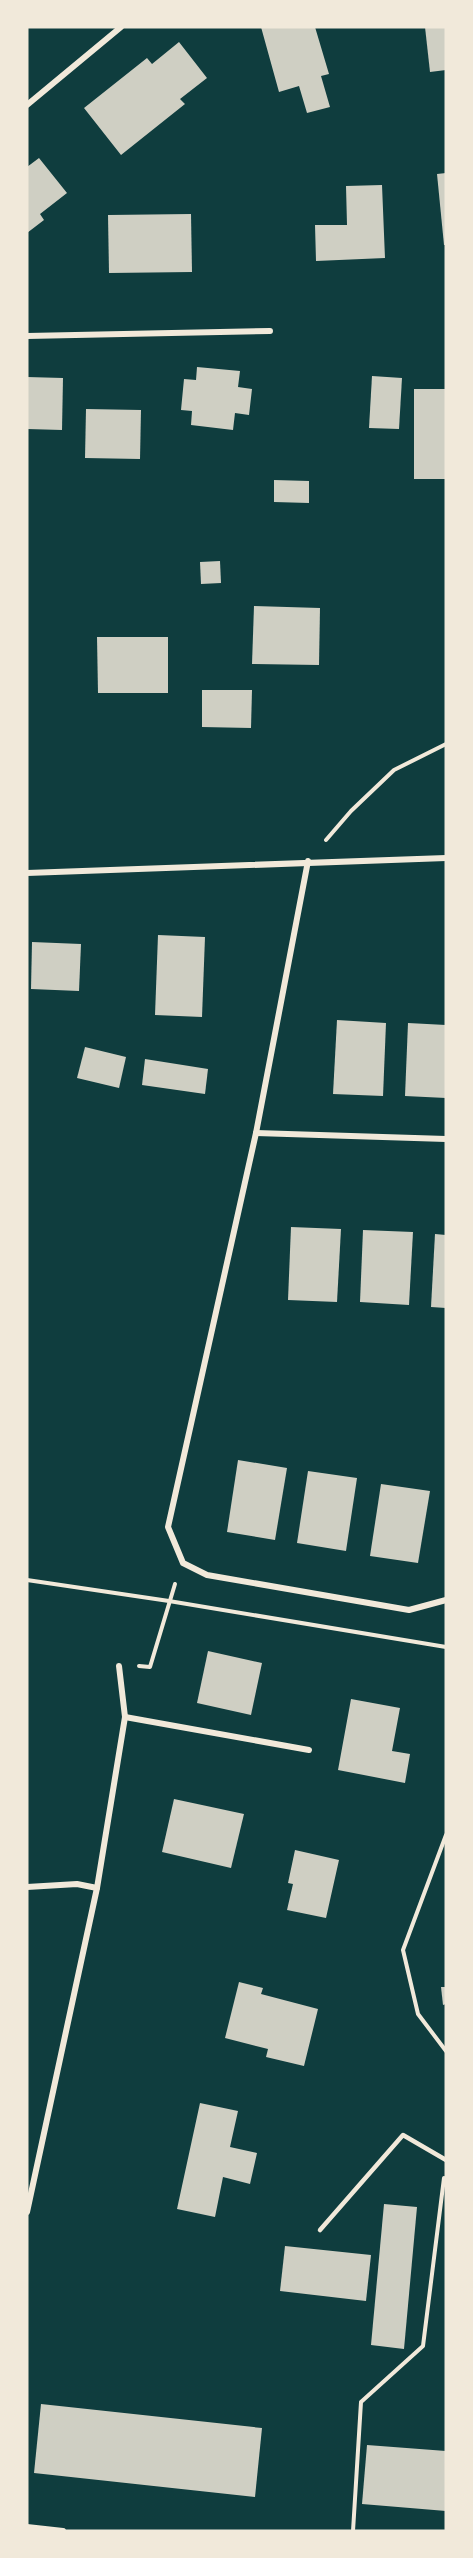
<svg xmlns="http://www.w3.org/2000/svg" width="473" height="2558" font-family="Roboto,sans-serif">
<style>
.building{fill:#cfcfc3}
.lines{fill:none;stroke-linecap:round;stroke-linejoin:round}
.path{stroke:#f1e9da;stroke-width:4}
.service{stroke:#f1e9da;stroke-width:4.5}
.minor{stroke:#f1e9da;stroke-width:6}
</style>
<rect width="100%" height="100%" fill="#0f3d3e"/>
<g class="building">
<path d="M261 27H315L329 74 321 76 330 107 307 113 299 86 279 92Z"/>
<path d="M425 27H446V70L430 72Z"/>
<path d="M179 42 207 78 180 99 185 104 121 155 84 108 147 58 152 64Z"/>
<path d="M39 158 67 193 40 214 44 220 27 233V167Z"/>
<path d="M446 173V245H444L437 174Z"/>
<path d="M382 185 385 258 316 261 315 225H347L346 186Z"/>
<path d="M191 214 192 272 109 273 108 215Z"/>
<path d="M197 367 240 371 238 387 252 389 249 415 235 413 233 430 191 425 192 411 181 410 184 379 196 380Z"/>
<path d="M372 376 402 378 399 429 369 428Z"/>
<path d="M27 377 63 378 62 430 27 429Z"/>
<rect x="414" y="389" width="32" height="90"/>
<path d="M86 409 141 410 140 459 85 458Z"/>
<path d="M274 480 309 481V503L274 502Z"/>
<path d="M220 561 221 583 201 584 200 562Z"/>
<path d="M254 606 320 608 319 665 252 664Z"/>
<path d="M97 637H168V693H98Z"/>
<path d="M202 690H252L251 728 202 727Z"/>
<path d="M158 935 205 937 202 1017 155 1015Z"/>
<path d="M32 942 81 944 79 991 31 989Z"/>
<path d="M337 1020 386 1023 383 1096 333 1094Z"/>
<path d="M408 1023 446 1025V1098L405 1096Z"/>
<path d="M85 1047 126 1057 119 1088 77 1078Z"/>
<path d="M145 1059 208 1069 205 1094 142 1085Z"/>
<path d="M291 1227 341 1229 337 1302 288 1300Z"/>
<path d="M363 1230 413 1232 409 1305 360 1302Z"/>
<path d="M435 1234 446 1235V1308L431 1307Z"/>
<path d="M238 1460 287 1468 275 1540 227 1532Z"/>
<path d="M308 1471 357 1478 346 1551 297 1543Z"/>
<path d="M381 1484 430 1491 418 1563 370 1556Z"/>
<path d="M208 1651 262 1663 251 1715 197 1703Z"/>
<path d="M351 1699 400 1708 392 1751 410 1754 405 1783 338 1770Z"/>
<path d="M174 1799 244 1814 231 1868 162 1852Z"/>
<path d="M295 1850 339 1860 326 1918 287 1910 293 1884 288 1883Z"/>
<path d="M239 1982 263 1988 261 1994 318 2009 304 2066 266 2057 268 2049 225 2038Z"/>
<path d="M441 1987H446V2004L443 2005Z"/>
<path d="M200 2103 238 2111 230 2147 257 2153 250 2184 223 2177 215 2217 177 2209Z"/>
<path d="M384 2204 417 2207 404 2349 371 2345Z"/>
<path d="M285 2246 371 2255 366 2301 280 2291Z"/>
<path d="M41 2404 262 2428 255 2497 34 2473Z"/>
<path d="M367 2445 446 2451V2511L362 2504Z"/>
</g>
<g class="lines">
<g class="path">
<path d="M326 840 351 811 394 770 446 744"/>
<path d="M27 1580 169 1601 446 1647"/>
<path d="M139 1666 150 1667 175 1584"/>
<path d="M446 1835 403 1950 418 2014 446 2051"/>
<path d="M353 2531 361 2402 423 2346 444 2178"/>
</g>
<path class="service" d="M320 2230 403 2135 446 2160"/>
<g class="minor">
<path d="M27 105 121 27"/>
<path d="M27 336 270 331"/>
<path d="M308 861 256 1133 168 1527 183 1563 207 1575 409 1610 446 1600"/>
<path d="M27 873 446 858"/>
<path d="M256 1133 446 1139"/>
<path d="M125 1717 309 1750"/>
<path d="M27 1887 77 1884 97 1888"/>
<path d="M27 2212 97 1888 125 1717 119 1666"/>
<path d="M27 2527 63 2531"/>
</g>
</g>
<rect width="473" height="2558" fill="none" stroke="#f1e9da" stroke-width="57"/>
</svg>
